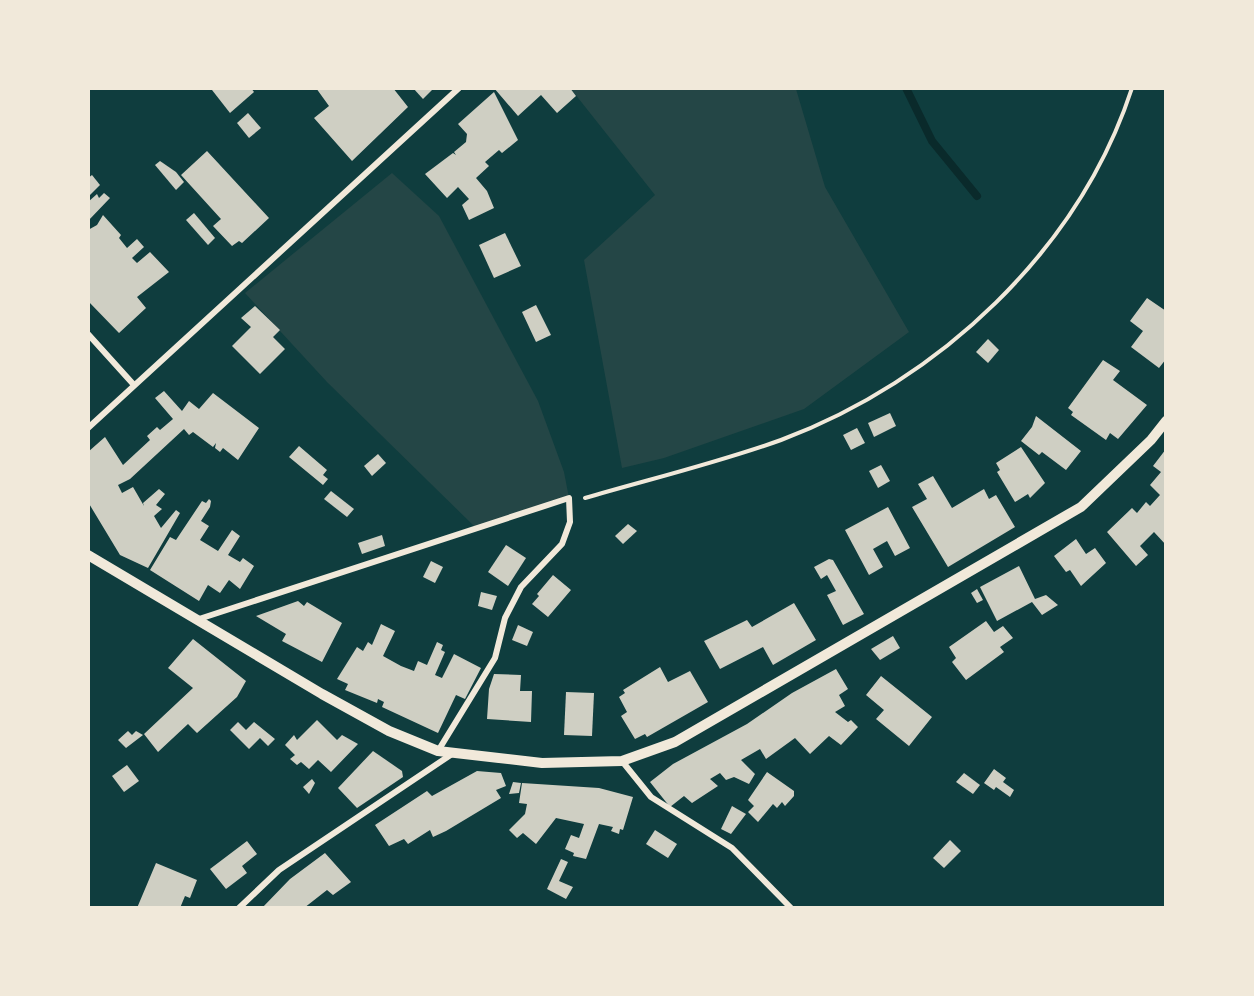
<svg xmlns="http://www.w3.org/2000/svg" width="1254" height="996" font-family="'Sofia Sans Condensed',sans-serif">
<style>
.green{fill:#244646}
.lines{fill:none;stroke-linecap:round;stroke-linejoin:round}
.stream{stroke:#0a2a2b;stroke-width:8}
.building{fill:#cfcfc3}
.path{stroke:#f1e9da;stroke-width:4}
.minor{stroke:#f1e9da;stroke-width:6}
.tertiary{stroke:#f1e9da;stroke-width:10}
</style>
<rect width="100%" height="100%" fill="#0f3d3e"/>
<g class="green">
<path d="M571 89H796L825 187 909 332 804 409 664 458 622 468 584 260 655 195Z"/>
<path d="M392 173 439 216 538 401 564 472 569 498 476 528 327 382 245 293Z"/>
</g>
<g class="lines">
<path class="stream" d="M906 88 932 141 977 196"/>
</g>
<g class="building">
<path d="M214 88H251L254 92 230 113 212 90Z"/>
<path d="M316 88H393L408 107 352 161 314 118 329 106Z"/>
<path d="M413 88H434L423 99Z"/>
<path d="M494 88H570L576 96 557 113 541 95 518 116Z"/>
<path d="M494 92 518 140 502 153 499 150 485 162 489 166 476 178 487 191 494 208 469 220 462 205 469 199 458 187 447 198 425 174 453 153 456 155 454 152 466 142 467 134 458 124Z"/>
<path d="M248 113 261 128 249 138 237 123Z"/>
<path d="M207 151 269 218 242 243 239 241 232 246 213 226 221 219 181 175Z"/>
<path d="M160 161 176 172 184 182 176 190 155 165Z"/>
<path d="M92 175 100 185 88 197V178Z"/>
<path d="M104 193 110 198 88 221V202L97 194 99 198Z"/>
<path d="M194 213 215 238 208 245 186 220Z"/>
<path d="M103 215 121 235 119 238 127 248 137 239 144 247 132 258 137 263 150 252 169 272 137 297 146 308 119 333 88 301V230L97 225Z"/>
<path d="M505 233 521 266 494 278 479 245Z"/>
<path d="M1147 298 1166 311V359L1159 368 1131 347 1143 331 1130 321Z"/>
<path d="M536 305 551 335 536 342 522 312Z"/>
<path d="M255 306 280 330 273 337 285 349 260 374 232 346 251 327 241 318Z"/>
<path d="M988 339 999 350 988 363 976 352Z"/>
<path d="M1103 360 1120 371 1113 380 1147 405 1118 439 1110 433 1106 440 1071 415 1073 412 1068 408Z"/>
<path d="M164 391 182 411 189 401 199 409 213 393 259 428 238 460 223 448 220 452 215 448 216 443 213 447 193 432 189 435 184 429 130 479 118 485 122 493 133 487 144 506 143 503 159 489 165 494 156 505 162 509 154 516 161 528 176 510 180 513 148 568 120 555 88 502V452L105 437 123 465 150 440 147 436 157 427 160 430 173 419 155 398Z"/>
<path d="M890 413 896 426 874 437 868 423Z"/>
<path d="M1036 416 1081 451 1066 470 1042 452 1039 455 1021 441 1032 427Z"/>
<path d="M857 428 865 443 851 450 843 435Z"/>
<path d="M299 446 327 470 323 475 328 479 323 485 289 457Z"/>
<path d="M1021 447 1045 483 1030 498 1028 494 1015 502 997 472 1000 470 996 463Z"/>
<path d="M1166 449V545L1154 532 1140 546 1148 555 1136 566 1107 532 1132 508 1137 513 1146 502 1150 506 1160 495 1150 485 1161 472 1153 466Z"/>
<path d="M378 454 386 463 372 476 364 466Z"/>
<path d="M881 465 890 481 878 488 869 471Z"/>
<path d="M933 476 952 508 984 489 989 499 996 495 1015 527 948 567 912 507 927 499 918 484Z"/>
<path d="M331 491 354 509 347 517 324 499Z"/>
<path d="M209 499 211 501 210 507 201 521 209 526 200 540 218 551 232 530 240 536 228 555 240 562 243 558 254 566 240 589 229 580 220 593 208 585 199 601 150 570 170 537 176 540 202 501 206 503Z"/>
<path d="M888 507 910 548 895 556 887 541 873 549 883 567 869 575 845 530Z"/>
<path d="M628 524 637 531 623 544 615 536Z"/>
<path d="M382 535 385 546 362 554 358 543Z"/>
<path d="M1076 539 1086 554 1095 548 1106 563 1081 586 1070 570 1066 572 1054 556Z"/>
<path d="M506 545 526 558 508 586 488 572Z"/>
<path d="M829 559 833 560 864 614 843 625 827 595 836 591 827 575 821 579 814 567Z"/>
<path d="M431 561 443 567 435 583 423 577Z"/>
<path d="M1019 566 1035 599 1046 595 1058 605 1042 615 1032 602 997 621 980 587Z"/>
<path d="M553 575 571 590 548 617 532 604 539 596 537 594Z"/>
<path d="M977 589 983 600 977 603 971 593Z"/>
<path d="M481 592 497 596 492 610 478 606Z"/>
<path d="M298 601 304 606 307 602 342 623 322 662 282 641 286 634 256 616Z"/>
<path d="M794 603 816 640 773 665 763 647 720 669 704 641 747 620 752 627Z"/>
<path d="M986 621 994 632 1003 626 1013 638 1000 647 1004 652 966 680 952 662 956 658 949 647Z"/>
<path d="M381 624 395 631 383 656 401 666 414 671 418 661 427 665 437 642 443 645 441 650 445 652 435 675 442 678 454 654 481 668 465 699 456 695 438 733 382 707 384 702 378 699 377 703 345 690 348 684 337 679 357 647 363 651 368 642 372 645Z"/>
<path d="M518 625 533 632 527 646 512 640Z"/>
<path d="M893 636 900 648 880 660 871 649Z"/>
<path d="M193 639 246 681 237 697 197 733 188 724 158 752 144 734 193 688 168 668Z"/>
<path d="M660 667 668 682 690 671 708 702 647 737 645 734 635 739 621 716 627 712 619 697 625 693 623 690Z"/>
<path d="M836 669 848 689 839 695 845 706 835 712 848 722 851 720 858 727 841 745 829 736 810 754 795 738 766 759 760 749 741 760 755 774 749 784 734 777 726 780 720 773 710 779 718 786 692 803 684 796 670 807 650 782 673 764 747 724 792 693Z"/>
<path d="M494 674 521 675 520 691H532L531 722 487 719 489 689Z"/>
<path d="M881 676 932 717 909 746 876 719 884 710 866 695Z"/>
<path d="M566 692 594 693 592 736 564 735Z"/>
<path d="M317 720 337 740 342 735 358 744 331 772 318 760 309 769 301 762 297 765 290 759 295 755 285 745 294 735 297 740Z"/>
<path d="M238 722 246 730 254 722 275 739 268 746 260 738 249 749 230 730Z"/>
<path d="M128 731 132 735 136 731 143 735 126 748 118 740Z"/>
<path d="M373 751 402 771 403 777 357 808 338 788Z"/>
<path d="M127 765 139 781 124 792 112 776Z"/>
<path d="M994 769 1006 778 1003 782 1014 790 1010 797 996 787 994 790 984 783Z"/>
<path d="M477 771 501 773 506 786 496 790 501 798 446 831 433 837 430 830 408 844 404 839 389 846 375 825 427 791 432 796Z"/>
<path d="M767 772 794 791V796L785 806 782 802 777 808 773 804 758 822 748 812 754 806 748 800Z"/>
<path d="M964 773 980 785 973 794 956 782Z"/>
<path d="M312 779 315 783 309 794 303 787Z"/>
<path d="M513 782 521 783 519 793 509 794Z"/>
<path d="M522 783 599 788 633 797 623 830 620 829 619 834 611 831 613 827 599 824 586 859 573 856 574 853 565 849 571 835 579 838 584 824 556 818 536 844 523 833 517 838 509 830 525 814 527 804 519 803Z"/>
<path d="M732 806 746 814 731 834 721 829Z"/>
<path d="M655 830 677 844 668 858 646 844Z"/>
<path d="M950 840 961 851 944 868 933 858Z"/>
<path d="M247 841 257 854 242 866 247 873 226 889 210 869Z"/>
<path d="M325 853 351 882 333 895 327 890 304 908H262L290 879Z"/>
<path d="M561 859 568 862 559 881 573 887 566 899 547 889Z"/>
<path d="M156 863 197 880 190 898 185 896 180 908H137Z"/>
</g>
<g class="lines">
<path class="path" d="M585 498C650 479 717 463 781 440 939 381 1079 250 1132 88"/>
<g class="minor">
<path d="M88 334 134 385"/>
<path d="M88 428 459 88"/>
<path d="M196 620 569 498 570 522 562 544 521 587 505 618 495 658 438 751"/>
<path d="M622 761 651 797 732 848 791 908"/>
<path d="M239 908 279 870 452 754"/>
</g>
<path class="tertiary" d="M88 555 322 694 389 731 438 751 542 763 622 761 675 742 1081 507 1151 440 1166 421"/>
</g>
<rect width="1254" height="996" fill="none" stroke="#f1e9da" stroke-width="180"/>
</svg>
